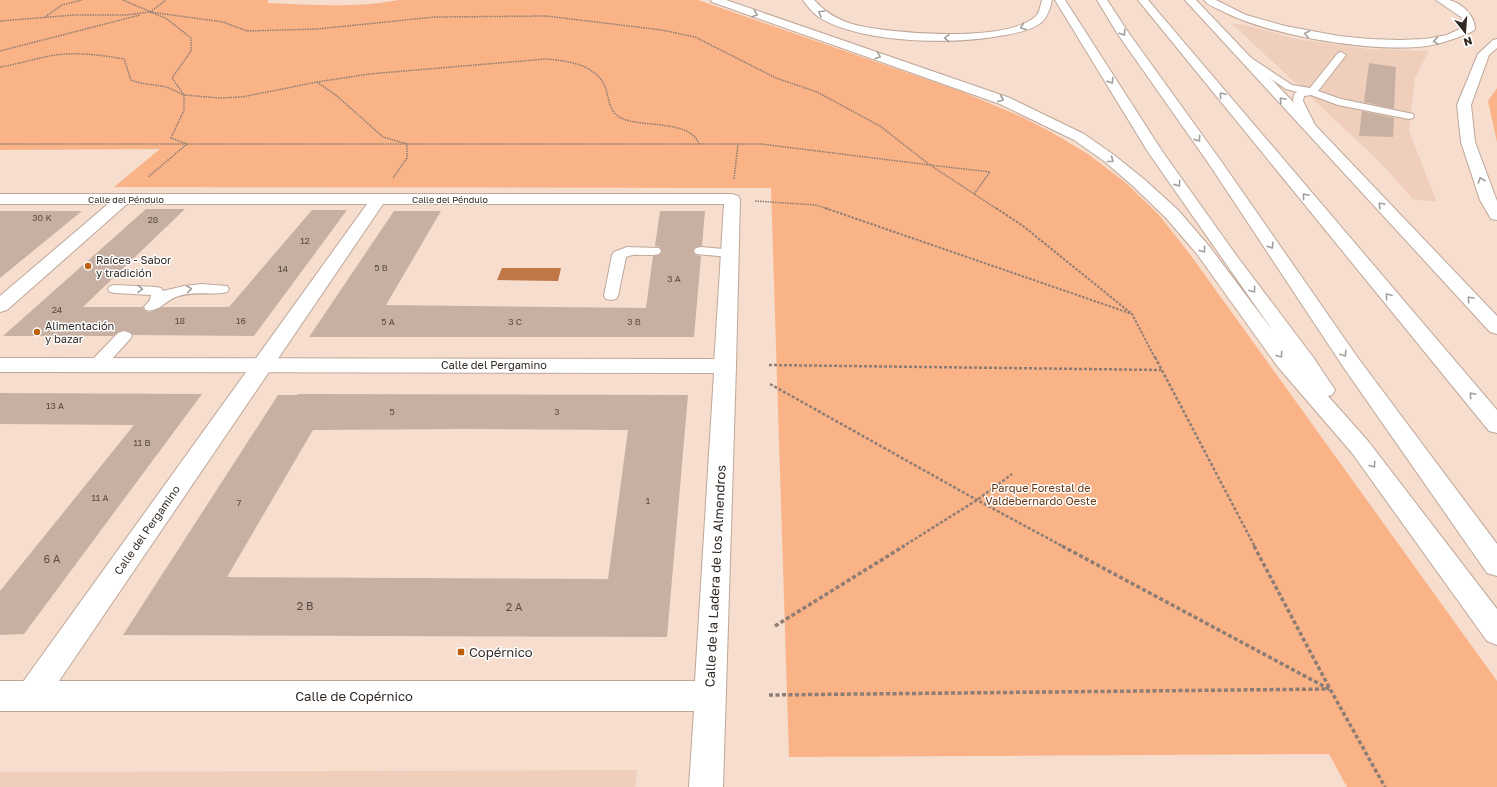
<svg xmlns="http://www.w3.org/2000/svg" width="1497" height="787" font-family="'Golos Text',sans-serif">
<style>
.built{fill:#efcfbc}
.green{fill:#fab387}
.water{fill:#c07645}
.building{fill:#c7b0a2;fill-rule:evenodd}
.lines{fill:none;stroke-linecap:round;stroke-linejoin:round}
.service-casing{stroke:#bea799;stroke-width:2}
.pedestrian-casing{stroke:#bea799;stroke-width:2}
.minor-casing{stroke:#bea799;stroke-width:2}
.motorway-casing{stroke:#bea799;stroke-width:2}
.path-far3{stroke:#8e7d74;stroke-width:1.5;stroke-dasharray:1.5 1;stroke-linecap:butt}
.path-far2{stroke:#8e7d74;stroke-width:2;stroke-dasharray:2.5 1.5;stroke-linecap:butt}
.path-far1{stroke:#8e7d74;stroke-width:2.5;stroke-dasharray:3 2;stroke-linecap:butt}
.path{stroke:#8e7d74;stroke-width:3.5;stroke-dasharray:4 2.5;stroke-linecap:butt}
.service{fill:#fff;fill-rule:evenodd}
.pedestrian{fill:#fff;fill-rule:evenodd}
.minor{fill:#fff;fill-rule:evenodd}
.motorway{fill:#fff;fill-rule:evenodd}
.oneway{stroke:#a39f9c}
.poi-dot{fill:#bc5f0f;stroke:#fff;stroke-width:1.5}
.labels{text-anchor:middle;stroke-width:3;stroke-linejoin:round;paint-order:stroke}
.far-street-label{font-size:9px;fill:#332924;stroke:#fff}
.number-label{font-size:9px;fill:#584b44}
.poi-label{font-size:11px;fill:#332924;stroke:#fff;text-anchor:start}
.street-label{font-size:11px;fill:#332924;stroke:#fff}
.park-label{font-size:11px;fill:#66340f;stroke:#fff}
.near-number-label{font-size:11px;fill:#584b44}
.near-street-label{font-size:13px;fill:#332924;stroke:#fff}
.near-poi-label{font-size:13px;fill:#332924;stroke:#fff;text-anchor:start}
</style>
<rect width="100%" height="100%" fill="#f6ddce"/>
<g class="built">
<path d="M1231 23 1245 25 1297 39 1368 49 1429 51 1415 78 1409 131 1437 202 1413 199 1378 160Z"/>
<path d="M637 770 635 787H0V772Z"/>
</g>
<g class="green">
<path d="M0 0H268V3C311 5 356 8 399 0H698L960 91 1022 117 1051 132 1088 154 1126 183 1159 215 1189 253 1497 681V787H1347L1329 754 789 757 771 188 114 187 160 149 0 150Z"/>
<path d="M1497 88V142L1488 101Z"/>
</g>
<path class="water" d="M502 268H561L558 281 497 280Z"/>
<g class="building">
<path d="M1369 63 1396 67 1394 109 1364 102Z"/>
<path d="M1362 111 1394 118 1393 137 1359 136Z"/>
<path d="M146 209H185L83 307H143L145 311 150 312 162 307H229L312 210H347L254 336 133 335 130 332 124 330 118 332 113 336H3Z"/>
<path d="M0 211H82L0 278Z"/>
<path d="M394 211H441L386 305 646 308 653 256 659 255 662 252 660 247 655 246 660 211H705L702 246 696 247 693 250 695 255 701 256 694 337H309Z"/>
<path d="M0 393 202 394 24 634 0 635V591L134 425 0 424Z"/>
<path d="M297 394 688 395 667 637 123 635 278 395H298ZM464 429 628 430 608 579 227 577 313 430Z"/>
</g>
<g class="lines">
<defs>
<g id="service">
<path d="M1341 52 1346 55 1318 91 1341 99 1413 114 1414 116 1413 118 1409 119 1338 105 1311 95 1304 96 1303 101 1319 133 1314 136 1310 135 1293 101 1294 94 1297 92 1286 89 1237 56 1239 54H1245L1292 85 1310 88 1338 53Z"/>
<path d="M627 247 659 248 661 251 659 254C648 257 635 252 626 257L618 296 616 299 611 300 606 299 604 296 612 255 614 252Z"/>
<path d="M701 247 735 250 737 253 735 256 730 257 696 254 694 251 696 248Z"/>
<path d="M202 284 227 286 229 289 227 292C211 296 193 290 176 297 165 301 158 313 146 310L144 307 150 300 151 295 115 293 110 292 108 289 110 286 115 285 156 287 161 288 163 291 184 286Z"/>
<path d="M124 331 130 333 132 336 130 339 103 369 97 370 91 369 89 365 91 361 118 333Z"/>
</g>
<path id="pedestrian" d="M0 194H732L738 196 740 199 736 366 732 371 725 373 718 371 714 366 724 204H383L42 706 31 711 20 706 15 696 20 686 367 204H127L7 310 0 312V296L108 204H0Z"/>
<path id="minor" d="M0 358 725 359 732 361 736 366 723 787H689L694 711H0V681H695L714 373 0 372Z"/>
<g id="motorway">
<path d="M711 0H726L1010 98 1084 134 1114 155 1145 180 1178 210 1209 246 1273 331 1148 152 1055 0H1065L1162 151 1236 255 1313 357 1335 390 1332 395 1328 396 1368 441 1497 609V645L1487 641 1352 453 1278 367 1197 254 1166 218 1133 186 1104 161 1074 140 1000 104 712 2Z"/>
<path d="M803 0H814C825 12 836 19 852 24 889 34 1005 43 1035 17 1040 13 1040 6 1042 0H1052C1050 8 1048 16 1042 22 1032 30 1017 33 1005 35 955 45 864 44 820 18 814 14 807 6 803 0Z"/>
<path d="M1097 0H1107L1128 32 1221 161 1358 358 1497 544V576L1487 573 1344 368 1209 164 1117 33Z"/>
<path d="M1138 0H1148L1497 410V433L1489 431Z"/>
<path d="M1185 0H1196L1497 316V334L1490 332Z"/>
<path d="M1204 0H1216L1246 15 1285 26 1339 36 1369 39 1399 40 1426 39 1447 35 1464 27 1461 17 1436 0C1440 0 1445 0 1449 0 1462 3 1475 16 1475 29L1473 31C1458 38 1443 43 1427 46 1372 53 1271 36 1222 11 1216 8 1208 5 1204 0Z"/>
<path d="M1497 39V48L1489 55 1471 105 1475 142 1497 201V220L1491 219 1480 200 1461 142 1457 105 1478 54 1493 40Z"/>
</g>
</defs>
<use href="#service" class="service-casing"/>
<use href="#pedestrian" class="pedestrian-casing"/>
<use href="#minor" class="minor-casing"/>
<use href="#motorway" class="motorway-casing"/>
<g class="path-far3">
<path d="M123 0 167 19 191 38V51L172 78 184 95V110L171 138 187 144 148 177"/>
<path d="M150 12 166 0"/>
<path d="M45 17 62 5 82 0"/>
<path d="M0 21 74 15H126L150 12 223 22 247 31 317 29 435 17 546 16 662 30 695 37 776 78 817 92 880 126 930 165 990 172 974 194"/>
<path d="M0 51 140 15"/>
<path d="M0 67C19 64 37 58 55 55 78 52 101 55 124 59L131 80 140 83 167 87 184 95 219 98 242 97 317 82 369 74 546 59C568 61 597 64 606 89 609 99 609 112 621 118 641 128 690 119 699 144"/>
<path d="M317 82 337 96 383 137 407 144V158L393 178"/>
<path d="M0 144H761L930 165 997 209"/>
<path d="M734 179 738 144"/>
<path d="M755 201 816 205 828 209"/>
</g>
<g class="path-far2">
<path d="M825 208 1132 314 1155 358"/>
<path d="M996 208 1023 226 1132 314"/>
</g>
<g class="path-far1">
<path d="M1155 357 1255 547"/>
<path d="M769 365 1161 370"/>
<path d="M770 384 977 500 1064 547"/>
<path d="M902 547 977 500 1012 474"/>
</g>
<g class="path">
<path d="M1062 546 1329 689"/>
<path d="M1254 546 1330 689 1385 787"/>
<path d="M775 626 904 546"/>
<path d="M769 695 1329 689"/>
</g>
<use href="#service" class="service"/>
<use href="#pedestrian" class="pedestrian"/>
<use href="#minor" class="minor"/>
<use href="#motorway" class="motorway"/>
</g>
<defs><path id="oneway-chevron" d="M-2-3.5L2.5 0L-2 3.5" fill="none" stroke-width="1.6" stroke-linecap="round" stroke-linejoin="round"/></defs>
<g class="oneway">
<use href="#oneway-chevron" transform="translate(821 13) rotate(-149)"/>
<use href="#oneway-chevron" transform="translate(755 14) rotate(19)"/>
<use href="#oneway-chevron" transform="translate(1023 27) rotate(158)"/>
<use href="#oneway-chevron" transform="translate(1123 33) rotate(56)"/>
<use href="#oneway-chevron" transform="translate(1307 34) rotate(-169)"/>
<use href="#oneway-chevron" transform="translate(947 38) rotate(-179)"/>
<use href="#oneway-chevron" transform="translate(1436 41) rotate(172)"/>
<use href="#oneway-chevron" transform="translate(878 56) rotate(19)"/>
<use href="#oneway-chevron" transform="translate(1111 81) rotate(58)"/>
<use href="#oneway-chevron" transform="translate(1222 95) rotate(-130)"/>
<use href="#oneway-chevron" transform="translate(1001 99) rotate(22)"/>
<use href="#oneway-chevron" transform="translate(1282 100) rotate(-133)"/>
<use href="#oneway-chevron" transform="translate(1198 139) rotate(55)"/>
<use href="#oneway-chevron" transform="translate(1111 160) rotate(38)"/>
<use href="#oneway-chevron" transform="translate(1481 180) rotate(-109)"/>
<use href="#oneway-chevron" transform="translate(1178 184) rotate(55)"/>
<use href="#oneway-chevron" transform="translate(1305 196) rotate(-130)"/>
<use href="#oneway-chevron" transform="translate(1381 205) rotate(-133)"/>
<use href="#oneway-chevron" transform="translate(1271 246) rotate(56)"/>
<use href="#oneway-chevron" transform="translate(1203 250) rotate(52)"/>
<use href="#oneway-chevron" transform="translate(140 289) rotate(1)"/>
<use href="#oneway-chevron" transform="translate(189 289) rotate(-8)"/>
<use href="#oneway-chevron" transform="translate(1253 290) rotate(54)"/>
<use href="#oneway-chevron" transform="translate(1388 296) rotate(-130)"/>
<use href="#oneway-chevron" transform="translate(1470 299) rotate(-133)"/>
<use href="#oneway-chevron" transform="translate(1344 354) rotate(56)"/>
<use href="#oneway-chevron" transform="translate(1280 355) rotate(54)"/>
<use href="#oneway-chevron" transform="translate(1472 395) rotate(-131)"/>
<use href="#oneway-chevron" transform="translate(1373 465) rotate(54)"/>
</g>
<g class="poi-dot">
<circle cx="88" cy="266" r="4"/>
<circle cx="37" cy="332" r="4"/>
<rect x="457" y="648" width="8" height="8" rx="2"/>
</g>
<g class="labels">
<g class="far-street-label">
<text x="126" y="203">Calle del Péndulo</text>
<text x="450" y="203">Calle del Péndulo</text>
</g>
<g class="number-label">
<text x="42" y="221">30 K</text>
<text x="153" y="223">28</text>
<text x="305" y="244">12</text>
<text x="381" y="271">5 B</text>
<text x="283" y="272">14</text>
<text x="674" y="282">3 A</text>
<text x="57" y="313">24</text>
<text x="180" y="324">18</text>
<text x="241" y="324">16</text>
<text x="388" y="325">5 A</text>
<text x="515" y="325">3 C</text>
<text x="634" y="325">3 B</text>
<text x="55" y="409">13 A</text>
<text x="392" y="415">5</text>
<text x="557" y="415">3</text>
<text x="142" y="446">11 B</text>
<text x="100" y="501">11 A</text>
<text x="648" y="504">1</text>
<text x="239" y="506">7</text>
</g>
<g class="poi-label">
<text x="96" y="264">Raíces - Sabor<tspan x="96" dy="13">y tradición</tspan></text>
<text x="45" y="330">Alimentación<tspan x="45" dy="13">y bazar</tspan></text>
</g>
<g class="street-label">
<text x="494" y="369">Calle del Pergamino</text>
<text transform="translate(147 530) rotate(-55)" y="4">Calle del Pergamino</text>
</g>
<g class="park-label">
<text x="1041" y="492">Parque Forestal de<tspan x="1041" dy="13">Valdebernardo Oeste</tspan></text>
</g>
<g class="near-number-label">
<text x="52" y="563">6 A</text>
<text x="305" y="610">2 B</text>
<text x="514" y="611">2 A</text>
</g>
<g class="near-street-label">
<text transform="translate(715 576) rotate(-87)" y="5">Calle de la Ladera de los Almendros</text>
<text x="354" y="701">Calle de Copérnico</text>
</g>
<g class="near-poi-label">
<text x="469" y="657">Copérnico</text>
</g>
</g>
<g transform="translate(1465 32) rotate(163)" stroke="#ffffff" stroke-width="3" paint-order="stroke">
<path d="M0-3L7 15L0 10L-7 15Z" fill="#332924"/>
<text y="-6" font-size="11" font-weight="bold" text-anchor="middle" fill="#332924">N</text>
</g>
</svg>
